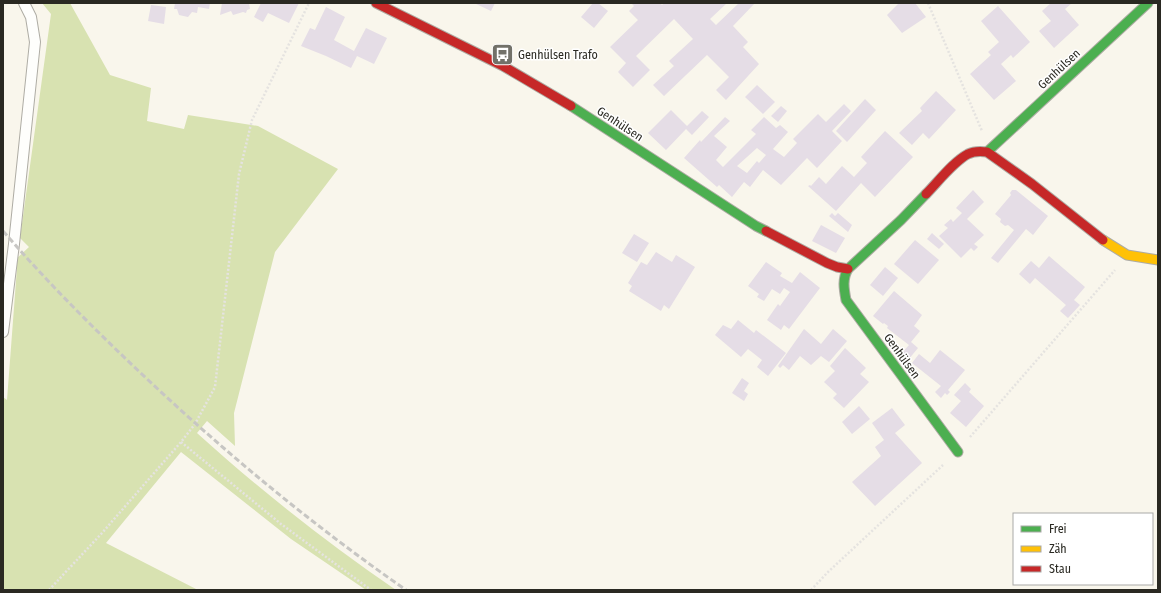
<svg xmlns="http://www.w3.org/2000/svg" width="1161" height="593" font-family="'Fira Sans Condensed',sans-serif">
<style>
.green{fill:#d8e2b1}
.building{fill:#e5dde6;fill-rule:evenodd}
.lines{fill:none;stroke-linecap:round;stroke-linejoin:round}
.lane-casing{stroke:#aeaca4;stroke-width:12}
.fast-casing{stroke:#aeaca4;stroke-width:11}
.slow-casing{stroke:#aeaca4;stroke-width:11}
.jam-casing{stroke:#aeaca4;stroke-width:11}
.path{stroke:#e5e3e0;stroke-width:2.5;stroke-dasharray:2 2;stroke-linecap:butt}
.lane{stroke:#fefefc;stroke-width:10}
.fast{stroke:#4caf50;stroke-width:9}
.slow{stroke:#ffc107;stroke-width:9}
.jam{stroke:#c62828;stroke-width:9}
.rail{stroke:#c7c6c3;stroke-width:3;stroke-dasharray:6 3;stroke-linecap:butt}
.labels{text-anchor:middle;stroke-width:3;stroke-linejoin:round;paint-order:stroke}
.poi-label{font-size:12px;fill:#2a2922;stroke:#fff;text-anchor:start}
.street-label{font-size:12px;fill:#2a2922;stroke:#fff}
</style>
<rect width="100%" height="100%" fill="#f9f6ec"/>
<path class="green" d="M42 3H70L110 75 151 88 147 121 184 129 188 115 258 126 338 169 275 252 234 413 235 446 207 421 197 433C260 490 326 542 396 590H366L291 539 181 452 106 543 198 590H3V397L7 400 17 268 15 260 29 247 20 238 51 14Z"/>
<g class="building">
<path d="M175 3H210L209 9 198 7 197 13 192 12 188 17 179 15 177 9H174Z"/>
<path d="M222 3H249L250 9 247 10 246 13 243 12 233 15 231 11 220 15Z"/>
<path d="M261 3 272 4V3H299L289 23 268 13 263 22 254 17Z"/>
<path d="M474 3H495L491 11Z"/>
<path d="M593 3H598L608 11 594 28 581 17Z"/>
<path d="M633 3H660L662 5 664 3H727L710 19 716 25 739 3H755L733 26 748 42 743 47 759 64 726 100 716 90 729 77 707 55 664 96 653 85 674 66 669 61 693 39 674 19 636 56 650 70 633 87 618 72 626 63 610 47 638 20 629 11 634 6 632 4Z"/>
<path d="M899 3H915L926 17 902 33 887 15Z"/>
<path d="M1051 3H1072L1065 9 1079 25 1054 48 1039 31 1051 21 1042 11Z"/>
<path d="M151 5 166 7 164 24 148 21Z"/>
<path d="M998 6 1030 42 1013 58 1011 55 1001 64 1016 81 994 100 970 74 991 55 988 52 999 42 981 21Z"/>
<path d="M326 7 345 17 334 40 354 51 366 28 387 38 374 64 357 56 351 68 326 56 301 46 310 28 315 30Z"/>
<path d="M757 85 775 102 763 114 745 97Z"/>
<path d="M936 91 956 110 929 139 923 133 912 145 899 133 922 111 920 108Z"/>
<path d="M865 99 876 110 847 142 836 131Z"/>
<path d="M844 104 851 111 832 131 842 141 817 168 807 158 781 185 763 170 750 187 744 182 732 197 719 185 717 187 684 158 700 140 701 142 725 117 730 121 714 136 727 147 716 160 723 167 756 134 751 130 764 117 776 128 780 125 788 132 773 149 784 157 797 143 793 139 818 114 826 122ZM757 148 766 155 759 163 757 161 747 173 737 166Z"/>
<path d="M781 106 787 111 778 122 771 116Z"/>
<path d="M671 110 687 126 702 111 709 117 692 135 686 129 666 150 648 133Z"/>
<path d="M885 131 913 157 875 197 861 183 836 211 808 186 810 185 811 186 819 177 826 184 842 166 854 177 867 163 861 157Z"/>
<path d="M973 190 984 202 967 219 984 235 974 244 978 247 974 251 971 248 961 258 939 236 948 228 944 225 951 219 953 222 962 213 956 208Z"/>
<path d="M1012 190H1016L1048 216 1033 235 1026 229 998 263 991 258 1014 230 1008 225 1005 226 1000 222 1001 219 995 214 1011 195 1010 193Z"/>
<path d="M832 213 835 216 838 213 852 225 848 232 829 216Z"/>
<path d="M821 225 845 238 836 253 812 241Z"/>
<path d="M932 233 944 244 939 249 927 239Z"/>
<path d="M634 234 649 243 637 262 622 253Z"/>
<path d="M915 240 939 260 918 284 894 264Z"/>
<path d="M656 252 672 262 676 255 695 267 669 309 664 305 661 311 629 291 632 286 628 283 641 262 647 265Z"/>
<path d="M1049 256 1085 287 1074 300 1080 305 1068 318 1060 311 1066 305 1035 278 1030 284 1019 274 1031 261 1039 268Z"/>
<path d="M766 262 782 273 780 276 792 283 800 272 820 288 789 329 784 325 781 330 767 320 778 304 780 306 790 292 784 288 780 294 772 289 764 301 757 297 759 294 748 286Z"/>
<path d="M885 267 898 278 883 296 870 285Z"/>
<path d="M894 291 922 315 914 326 920 331 911 342 918 348 908 360 901 354 909 345 887 328 888 326 884 323 883 324 873 316Z"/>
<path d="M738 320 754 333 756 330 786 353 768 376 757 367 762 360 748 349 741 357 715 335 723 325 731 329Z"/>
<path d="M804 329 821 344 833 329 847 341 829 362 821 356 811 365 800 356 789 370 783 365 780 368 778 366Z"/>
<path d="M845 348 866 368 860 374 869 382 844 408 833 398 837 394 824 382 835 371 830 366Z"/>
<path d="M940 350 965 370 948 390 950 392 947 395 945 393 941 398 935 392 941 386 912 363 919 354 930 363Z"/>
<path d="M742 378 749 383 744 391 748 394 744 401 732 393Z"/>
<path d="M965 383 971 389 969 392 984 406 966 427 950 413 961 401 954 395Z"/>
<path d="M859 406 870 419 852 434 842 422Z"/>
<path d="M892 408 905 425 895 433 922 463 875 506 852 482 881 456 875 447 884 440 872 423Z"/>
</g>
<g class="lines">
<defs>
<path id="lane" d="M3 332 14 244 35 42 31 17 24 3"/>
<g id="fast">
<path d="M571 106 756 226 766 231"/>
<path d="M987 152 1148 3"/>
<path d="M926 194 901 220 848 269C842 279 844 289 846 300L958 452"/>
</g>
<path id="slow" d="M1103 240 1127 255 1158 260"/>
<g id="jam">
<path d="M376 3 503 66 571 106"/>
<path d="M926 194C938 182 953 162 968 154 974 151 980 151 987 152L1032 184 1103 240"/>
<path d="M766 231 827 263 837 267 848 269"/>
</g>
</defs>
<use href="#lane" class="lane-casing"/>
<use href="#fast" class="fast-casing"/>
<use href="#slow" class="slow-casing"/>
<use href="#jam" class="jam-casing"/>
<g class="path">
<path d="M928 3 982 131"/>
<path d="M970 437 1115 270"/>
<path d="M181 442 281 524 371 590"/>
<path d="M49 590 102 533 181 442 195 424 215 387 239 174 252 120 309 3"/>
<path d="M811 590 828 572 943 465"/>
</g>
<use href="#lane" class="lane"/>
<use href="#fast" class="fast"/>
<use href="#slow" class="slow"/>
<use href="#jam" class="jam"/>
<path class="rail" d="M3 231C48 283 96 331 146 378 228 455 314 526 406 590"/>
</g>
<defs>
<symbol id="bus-square" viewBox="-11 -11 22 22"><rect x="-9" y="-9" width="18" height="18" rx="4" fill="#727169" stroke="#fff"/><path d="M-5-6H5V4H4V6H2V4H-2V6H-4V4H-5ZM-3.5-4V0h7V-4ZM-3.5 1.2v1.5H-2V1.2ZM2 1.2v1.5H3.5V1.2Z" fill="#fff"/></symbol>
</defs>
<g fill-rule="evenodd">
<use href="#bus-square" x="490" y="42" width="25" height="25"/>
</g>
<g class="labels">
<g class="poi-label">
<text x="518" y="59">Genhülsen Trafo</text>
</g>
<g class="street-label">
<text transform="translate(1059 69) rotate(-43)" y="4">Genhülsen</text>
<text transform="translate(620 124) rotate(33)" y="4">Genhülsen</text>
<text transform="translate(902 356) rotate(54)" y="4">Genhülsen</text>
</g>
</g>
<rect width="1161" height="593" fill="none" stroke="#2a2922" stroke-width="8"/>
<rect x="1013" y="513" width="140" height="72" fill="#ffffff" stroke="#aaa9a7"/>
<rect x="1021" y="526" width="20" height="6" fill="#4caf50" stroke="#aaa9a7"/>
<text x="1049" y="533" font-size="12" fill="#2a2922">Frei</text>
<rect x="1021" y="546" width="20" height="6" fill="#ffc107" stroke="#aaa9a7"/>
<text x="1049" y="553" font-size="12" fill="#2a2922">Zäh</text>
<rect x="1021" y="566" width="20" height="6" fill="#c62828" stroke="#aaa9a7"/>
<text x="1049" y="573" font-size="12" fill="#2a2922">Stau</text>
</svg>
